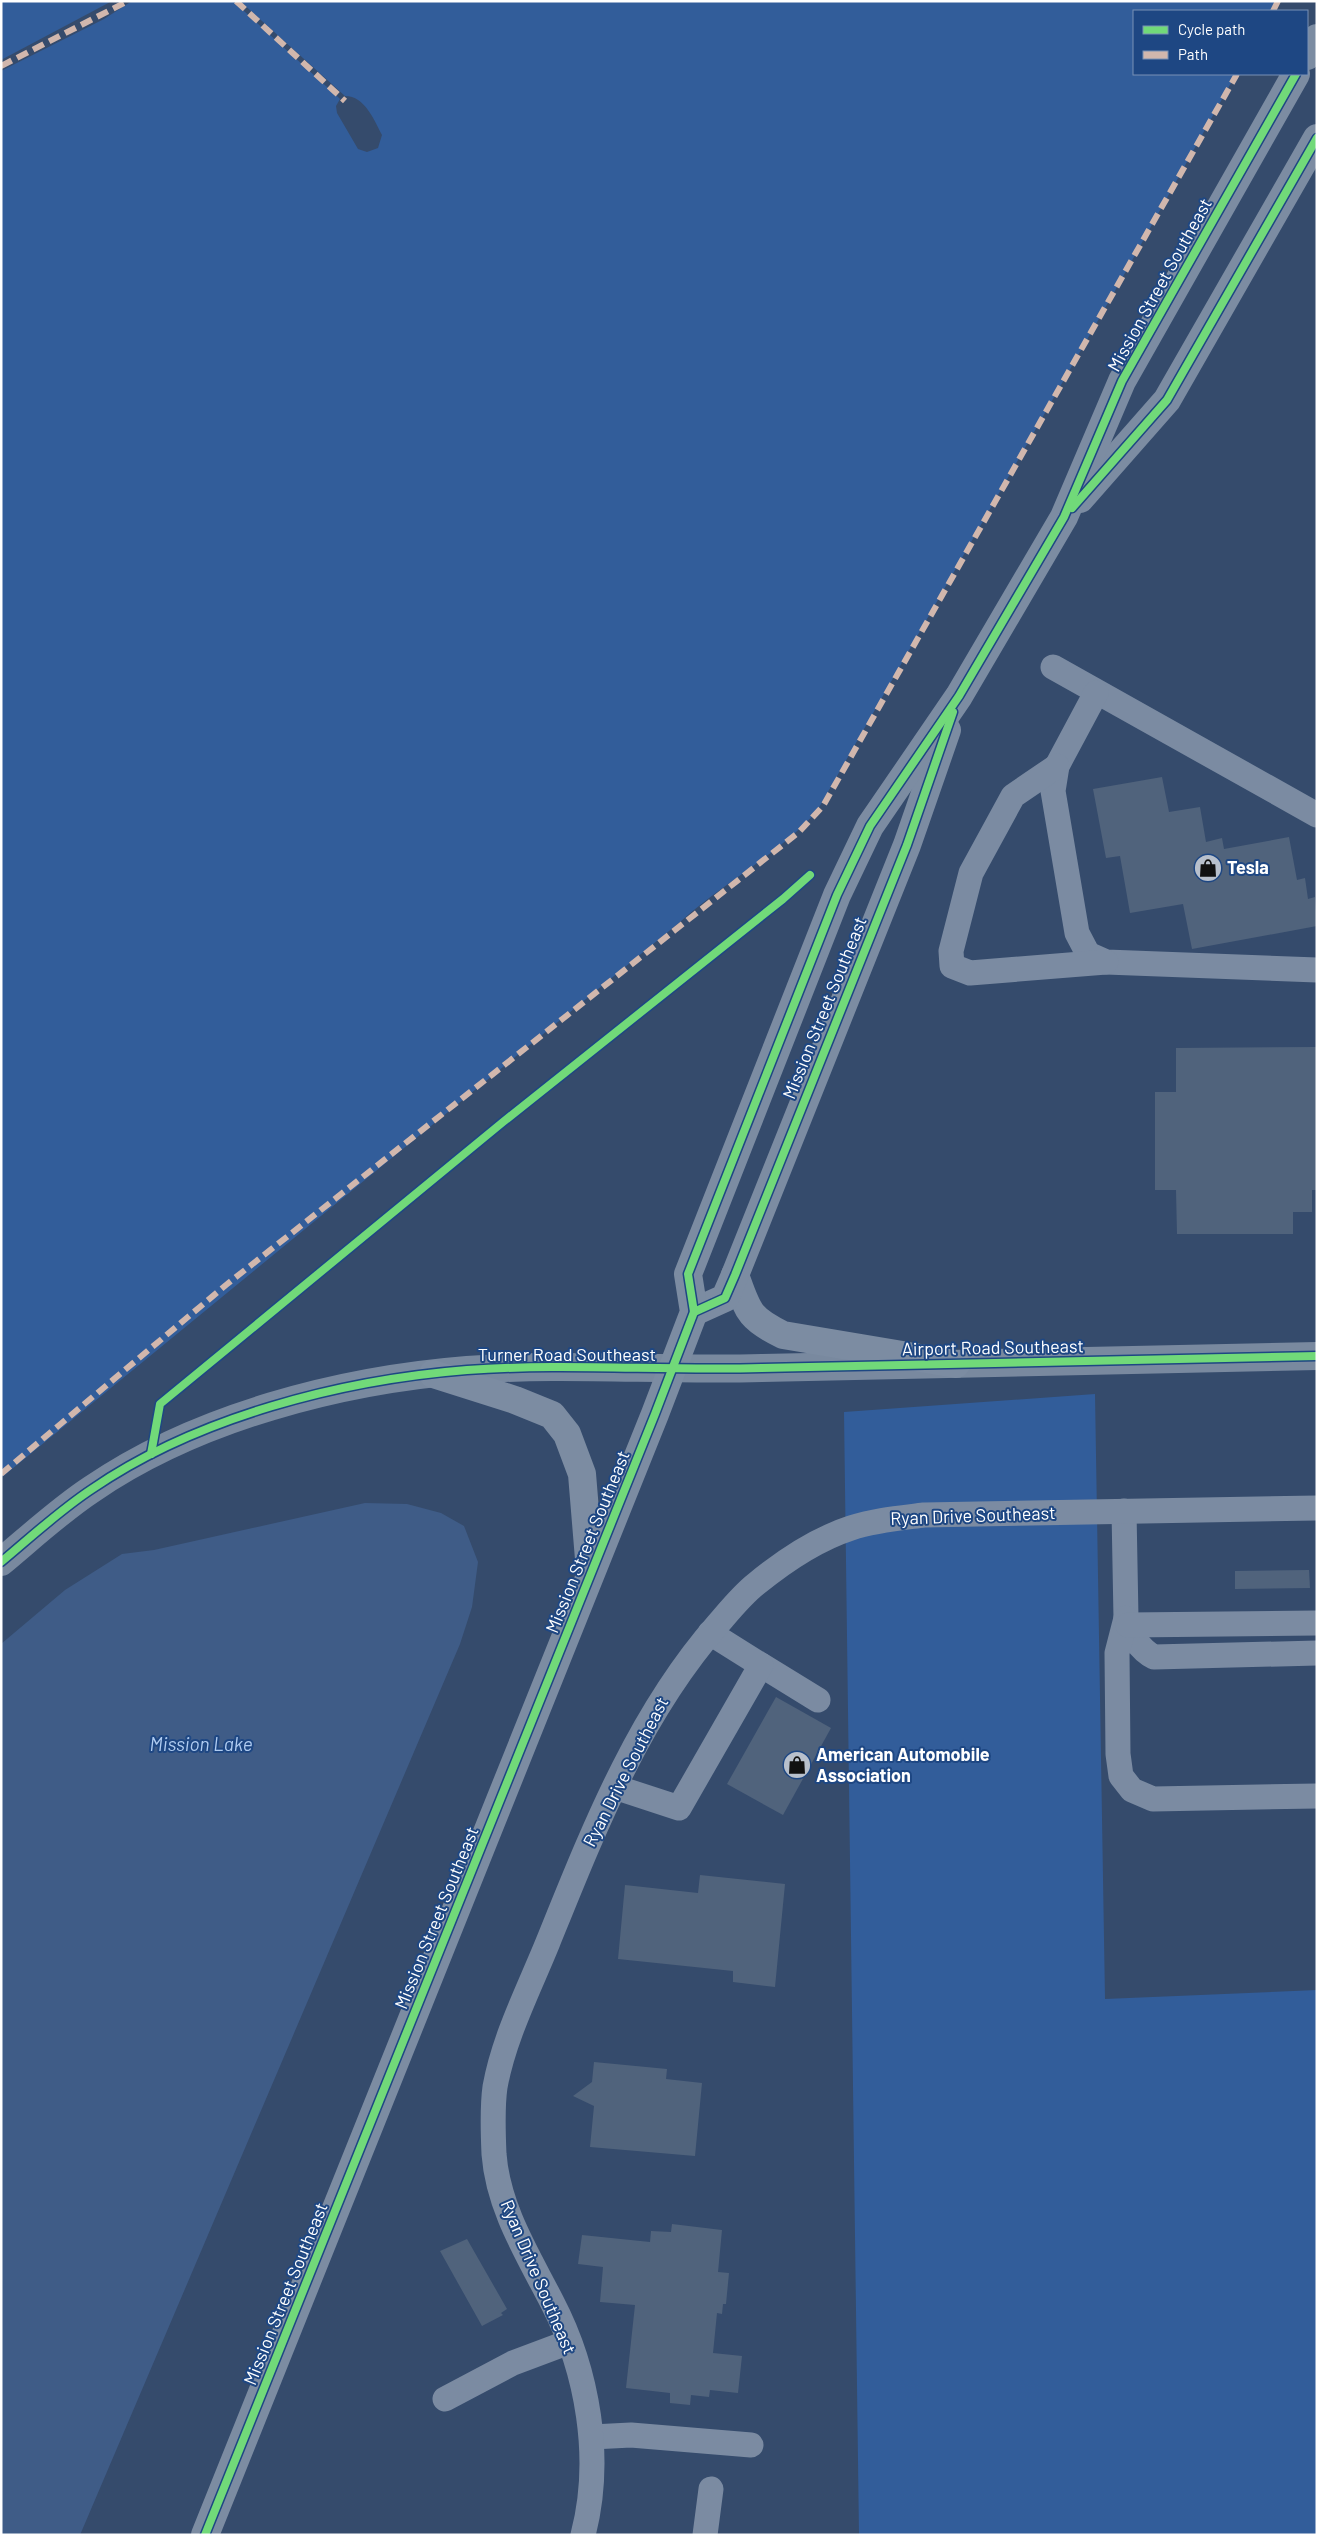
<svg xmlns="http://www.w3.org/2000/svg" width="1318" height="2536" font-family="Barlow,sans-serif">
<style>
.green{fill:#325d9a}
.water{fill:#3f5c87}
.building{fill:#50637c}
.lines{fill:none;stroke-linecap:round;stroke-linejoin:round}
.minor{stroke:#7b8ba2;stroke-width:25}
.major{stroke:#79899f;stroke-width:28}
.highway{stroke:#7c8ca2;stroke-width:28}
.quiet{stroke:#d1b7ad;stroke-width:6;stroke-dasharray:12 6;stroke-linecap:butt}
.cycleway-casing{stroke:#1e4783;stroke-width:11}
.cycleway{stroke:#71d979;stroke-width:8}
.labels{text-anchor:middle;stroke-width:4;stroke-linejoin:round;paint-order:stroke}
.street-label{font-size:18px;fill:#fff;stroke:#1e4783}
.poi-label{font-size:18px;font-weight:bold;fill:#fff;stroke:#1e4783;text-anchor:start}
.water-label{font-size:19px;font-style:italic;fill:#b0ccf1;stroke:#1e4783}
</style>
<rect width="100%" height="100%" fill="#354b6c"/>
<g class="green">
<path d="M1 1H112L1 60Z"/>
<path d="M132 1H233L338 97 340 99 336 106 337 113 358 149 367 152 378 148 382 135C374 120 365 96 345 96L240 1H1276L1271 11H1134V74H1236L1120 282 817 811C778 855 724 882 680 922L1 1478V71L104 19Z"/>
<path d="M1095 1394 1105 1999 1317 1990V2535H859L844 1412Z"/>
</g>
<path class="water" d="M365 1503 407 1504 441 1513 464 1526 478 1562 472 1607 460 1644 80 2535H1V1644L65 1590 122 1554 154 1550Z"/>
<g class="building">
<path d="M1162 777 1169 812 1200 807 1206 842 1222 838 1224 849 1289 837 1297 880 1305 878 1308 899 1315 897 1317 926 1192 949 1183 904 1130 913 1120 856 1106 858 1093 789Z"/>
<path d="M1317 1047V1190H1312V1212H1293V1234H1177L1176 1190H1155V1092H1176V1048Z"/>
<path d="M1309 1570 1310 1588 1235 1589V1571Z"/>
<path d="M776 1697 831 1728 783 1815 727 1784Z"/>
<path d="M700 1875 785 1884 775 1987 733 1982V1971L618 1959 625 1885 698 1893Z"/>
<path d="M594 2062 667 2069 666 2079 702 2083 695 2156 590 2147 594 2106 573 2096 592 2082Z"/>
<path d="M672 2224 722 2230 718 2272 729 2273 726 2304H723L722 2314 717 2313 713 2353 742 2356 738 2393 710 2390 709 2397 691 2395 690 2405 670 2403V2393L626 2388 635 2305 600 2302 603 2267 578 2264 582 2235 650 2242 651 2231 671 2232Z"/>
<path d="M467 2239 507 2309 501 2313 503 2315 482 2326 440 2251Z"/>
</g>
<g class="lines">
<g class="minor">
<path d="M1053 667 1317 815"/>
<path d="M1096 693 1057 766 1053 791 1077 933 1088 954 1106 962 1317 970"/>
<path d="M1057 766 1013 796 971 873 951 951 952 966 970 973 1106 962"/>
<path d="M1124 1511 1126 1618C1129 1633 1140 1650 1154 1657L1317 1653"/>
<path d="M1126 1618 1117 1653 1118 1754 1121 1776 1132 1790 1153 1799 1317 1796"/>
<path d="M1128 1625 1317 1623"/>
<path d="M761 1665 818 1700"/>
<path d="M615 1787 679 1808 761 1665 710 1633"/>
<path d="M445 2399 513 2363 569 2342"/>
<path d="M592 2437 631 2435 751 2445"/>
<path d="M583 2535C603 2459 588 2371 552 2302 528 2255 498 2208 494 2154 493 2132 492 2108 495 2087 504 2037 529 1989 548 1942 593 1831 638 1715 718 1624 730 1610 742 1595 756 1584 784 1561 817 1539 851 1528 875 1520 900 1518 924 1515L1317 1508"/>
<path d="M705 2535 711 2489"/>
</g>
<path class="major" d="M1 1562C31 1537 60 1510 92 1489 197 1417 341 1380 467 1370 565 1363 664 1371 762 1368 947 1364 1132 1360 1317 1356"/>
<g class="highway">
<path d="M1307 56 1317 38"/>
<path d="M1080 499 1167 400 1317 138"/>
<path d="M735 1275C748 1311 748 1318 783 1335L956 1364"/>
<path d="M694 1312 725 1298 735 1275 907 845 947 730"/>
<path d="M433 1374 515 1400 552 1415 567 1434 582 1474 590 1571"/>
<path d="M205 2535 655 1414 694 1312 688 1274 837 895 870 826 959 696 1064 517 1122 381 1296 74"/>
</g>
<g class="quiet">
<path d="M236 1 345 101"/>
<path d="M1273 11 1278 1"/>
<path d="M1 66 128 1"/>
<path d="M1 1474 226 1285 799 832 823 806 1237 74"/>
</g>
<defs>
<g id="cycleway">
<path d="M1072 508 1167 400 1317 138"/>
<path d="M694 1312 725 1298 735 1275 907 845 953 712"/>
<path d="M151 1454 160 1404 503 1122 783 899 810 875"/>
<path d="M1 1562C31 1537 60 1510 92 1489 197 1417 341 1380 467 1370 565 1363 664 1371 762 1368 947 1364 1132 1360 1317 1356"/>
<path d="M205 2535 655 1414 694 1312 688 1274 837 895 870 826 959 696 1064 517 1122 381 1296 74"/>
</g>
</defs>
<use href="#cycleway" class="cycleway-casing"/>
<use href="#cycleway" class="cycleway"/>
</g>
<defs>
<symbol id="shop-disc" viewBox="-11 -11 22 22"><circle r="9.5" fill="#b8c0cc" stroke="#1e4783"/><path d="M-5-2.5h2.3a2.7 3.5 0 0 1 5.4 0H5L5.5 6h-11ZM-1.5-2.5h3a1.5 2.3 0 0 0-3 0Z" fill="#111"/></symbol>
</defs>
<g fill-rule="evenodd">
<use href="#shop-disc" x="1192" y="852" width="32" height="32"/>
<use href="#shop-disc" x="781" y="1749" width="32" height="32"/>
</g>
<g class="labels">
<g class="street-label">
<text transform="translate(1160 285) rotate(-61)" y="6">Mission Street Southeast</text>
<text transform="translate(825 1008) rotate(-68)" y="6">Mission Street Southeast</text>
<text transform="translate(993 1348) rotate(-1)" y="6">Airport Road Southeast</text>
<text x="567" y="1361">Turner Road Southeast</text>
<text transform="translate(973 1516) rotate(-2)" y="6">Ryan Drive Southeast</text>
<text transform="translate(588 1542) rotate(-68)" y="6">Mission Street Southeast</text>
<text transform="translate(626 1772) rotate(-63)" y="6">Ryan Drive Southeast</text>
<text transform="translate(437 1918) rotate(-68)" y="6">Mission Street Southeast</text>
<text transform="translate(538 2277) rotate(67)" y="6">Ryan Drive Southeast</text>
<text transform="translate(286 2294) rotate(-68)" y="6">Mission Street Southeast</text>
</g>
<g class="poi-label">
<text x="1227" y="874">Tesla</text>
<text x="816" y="1761">American Automobile<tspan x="816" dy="21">Association</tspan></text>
</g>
<g class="water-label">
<text x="201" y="1751">Mission Lake</text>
</g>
</g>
<rect width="1318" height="2536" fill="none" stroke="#ffffff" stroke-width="5"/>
<rect x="1133" y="10" width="175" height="65" fill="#1e4783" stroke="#7891b5"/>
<rect x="1143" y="26" width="25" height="8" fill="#71d979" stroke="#7891b5"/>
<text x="1178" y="35" font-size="15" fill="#ffffff">Cycle path</text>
<rect x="1143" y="51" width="25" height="8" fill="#d1b7ad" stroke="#7891b5"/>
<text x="1178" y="60" font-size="15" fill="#ffffff">Path</text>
</svg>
